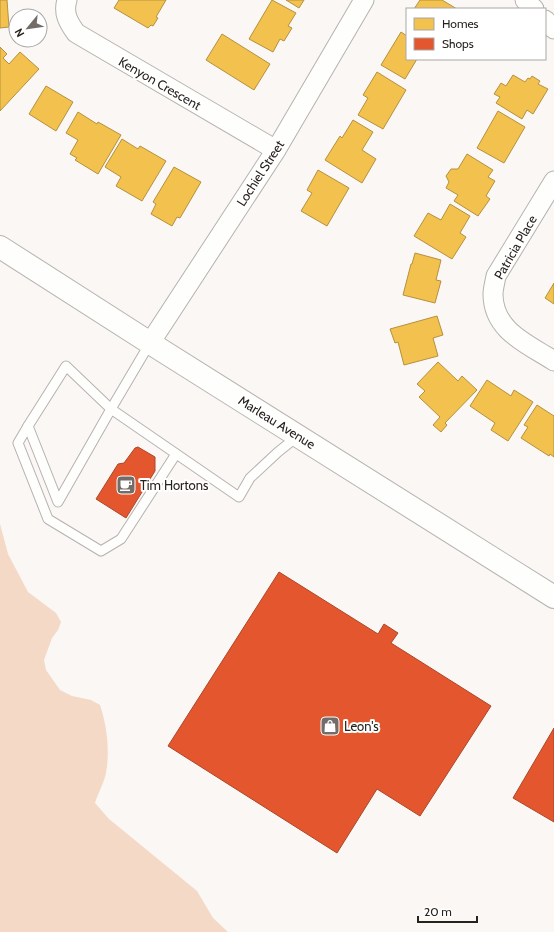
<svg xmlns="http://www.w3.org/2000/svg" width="554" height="932" font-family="Cabin,sans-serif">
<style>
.green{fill:#f4d9c6}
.homes{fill:#f2c14e;stroke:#b5913f}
.shops{fill:#e4572e;stroke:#ac4729}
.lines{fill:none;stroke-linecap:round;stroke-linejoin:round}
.lane-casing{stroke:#b6b2af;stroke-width:11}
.street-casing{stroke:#b6b2af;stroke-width:21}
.secondary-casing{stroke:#b6b2af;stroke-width:24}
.lane{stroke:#fefefd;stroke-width:9}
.street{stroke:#fefefd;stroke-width:19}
.secondary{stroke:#fefefd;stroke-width:22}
.labels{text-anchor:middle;stroke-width:4;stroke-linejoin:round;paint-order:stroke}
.street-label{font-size:13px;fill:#28221d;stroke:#fff}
.poi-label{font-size:13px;fill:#28221d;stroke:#fff;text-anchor:start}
</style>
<rect width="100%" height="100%" fill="#faf7f4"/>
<path class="green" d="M0 524 8 554 28 592 56 613 61 622 58 630 52 638 44 660 46 670 60 690 72 696 91 700 100 705C107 726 110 751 106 773 104 783 98 793 95 803L109 819 197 891 213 918 228 932H0Z"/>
<g class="homes">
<path d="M0 0H7L9 27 0 28Z"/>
<path d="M119 0H166L156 17 158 18 153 26 151 25 148 28 114 8Z"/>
<path d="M272 0 296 13 288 26 292 28 284 41 280 39 273 52 249 39Z"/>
<path d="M286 0H304L299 8Z"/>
<path d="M420 0H442L457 9H414Z"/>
<path d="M401 32 407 36V59H417L405 79 381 65Z"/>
<path d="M222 34 270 64 254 90 206 60Z"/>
<path d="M0 47 7 54 3 58 9 64 20 52 39 69 0 111Z"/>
<path d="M377 72 406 90 383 129 358 115 368 98 363 95Z"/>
<path d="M513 75 525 82 528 78 530 79 532 76 540 81 538 84 548 89 533 114 527 110 522 119 496 103 500 97 494 94 501 83 506 86Z"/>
<path d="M46 86 73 102 56 131 29 114Z"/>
<path d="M498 111 525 127 504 163 477 148Z"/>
<path d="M78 112 97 124 98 122 121 135 98 174 75 160 77 158 70 154 78 140 66 133Z"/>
<path d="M353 120 373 132 362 150 376 159 362 183 325 160 340 136 342 138Z"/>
<path d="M122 139 138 149 140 146 166 161 142 201 116 186 121 177 105 167Z"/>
<path d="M467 154 493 170 488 177 495 181 486 196 490 199 478 216 454 201 458 195 446 188 449 182 446 176 451 169H458Z"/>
<path d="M174 167 201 182 180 218 177 217 172 226 151 214 156 204 153 202Z"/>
<path d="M318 170 349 188 327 226 301 211 312 193 307 190Z"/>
<path d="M450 204 470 216 460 233 466 237 452 259 414 236 428 213 441 220Z"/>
<path d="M415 253 441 260 436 280 441 281 435 303 403 295 411 264H412Z"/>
<path d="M554 283V304L545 298Z"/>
<path d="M437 316 443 335 433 338 438 356 404 365 398 342 395 343 390 329Z"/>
<path d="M438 362 458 381 462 376 477 390 445 423 447 425 441 432 433 425 440 417 419 397 425 391 417 384Z"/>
<path d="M487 380 511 396 514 390 533 402 508 441 491 430 495 423 470 406Z"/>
<path d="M537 405 554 416V457L550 454 549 456 521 438 528 427 524 425Z"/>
</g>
<g class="shops">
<path d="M138 447 155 457V471L126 518 96 499 118 464 124 463 135 448Z"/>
<path d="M279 572 378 634 384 624 398 633 391 643 491 706 420 816 377 789 337 853 168 746Z"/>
<path d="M554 728V822L513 798Z"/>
</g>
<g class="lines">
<defs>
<g id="lane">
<path d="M150 343 111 409 66 366 28 426 58 502 111 409 239 497 250 478 278 452 298 436"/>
<path d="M28 426 18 443 48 519 101 551 121 539 176 454"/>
</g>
<g id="street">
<path d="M67 0C63 13 68 22 76 33L276 150"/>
<path d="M525 0 534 9"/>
<path d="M545 20 554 29"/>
<path d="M554 181 496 276C495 282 493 289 493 294 493 331 528 344 554 361"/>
<path d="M150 343 276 150 364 0"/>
</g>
<path id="secondary" d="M0 247 150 343 554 597"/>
</defs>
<use href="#lane" class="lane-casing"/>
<use href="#street" class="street-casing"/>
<use href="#secondary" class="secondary-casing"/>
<use href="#lane" class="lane"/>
<use href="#street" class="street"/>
<use href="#secondary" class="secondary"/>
</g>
<defs>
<symbol id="cafe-square" viewBox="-11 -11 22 22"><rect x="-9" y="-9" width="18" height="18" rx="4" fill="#726d68" stroke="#fff"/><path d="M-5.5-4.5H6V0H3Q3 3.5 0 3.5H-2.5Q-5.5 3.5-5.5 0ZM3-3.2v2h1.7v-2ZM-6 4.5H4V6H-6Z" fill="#fff"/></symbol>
<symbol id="shop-square" viewBox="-11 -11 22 22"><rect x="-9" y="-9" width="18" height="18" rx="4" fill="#726d68" stroke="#fff"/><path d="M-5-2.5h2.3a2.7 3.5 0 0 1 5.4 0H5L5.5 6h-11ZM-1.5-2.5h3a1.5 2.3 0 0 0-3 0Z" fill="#fff"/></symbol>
</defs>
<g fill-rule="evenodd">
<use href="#cafe-square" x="115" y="474" width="22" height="22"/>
<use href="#shop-square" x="319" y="715" width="22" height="22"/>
</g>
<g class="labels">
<g class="street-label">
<text transform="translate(160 83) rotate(30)" y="5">Kenyon Crescent</text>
<text transform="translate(260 173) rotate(-57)" y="5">Lochiel Street</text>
<text transform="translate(515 247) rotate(-60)" y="5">Patricia Place</text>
<text transform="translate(277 422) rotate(32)" y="5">Marleau Avenue</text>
</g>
<g class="poi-label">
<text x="140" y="490">Tim Hortons</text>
<text x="344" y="731">Leon's</text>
</g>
</g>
<rect x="406" y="8" width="140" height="52" fill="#ffffff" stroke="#a9a7a5"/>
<rect x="414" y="18" width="20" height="12" fill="#f2c14e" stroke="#a9a7a5"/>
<text x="442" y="28" font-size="12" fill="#28221d">Homes</text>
<rect x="414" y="38" width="20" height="12" fill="#e4572e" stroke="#a9a7a5"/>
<text x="442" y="48" font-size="12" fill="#28221d">Shops</text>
<g transform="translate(28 28) rotate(241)"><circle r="19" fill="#ffffff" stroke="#a9a7a5"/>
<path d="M0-3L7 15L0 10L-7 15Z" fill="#726d68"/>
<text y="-6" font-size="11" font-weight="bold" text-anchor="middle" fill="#28221d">N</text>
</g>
<path d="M418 916v6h59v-6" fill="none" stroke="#28221d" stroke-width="2"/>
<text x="424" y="916" font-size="12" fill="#28221d" stroke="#ffffff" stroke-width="3" paint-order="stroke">20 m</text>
</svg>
